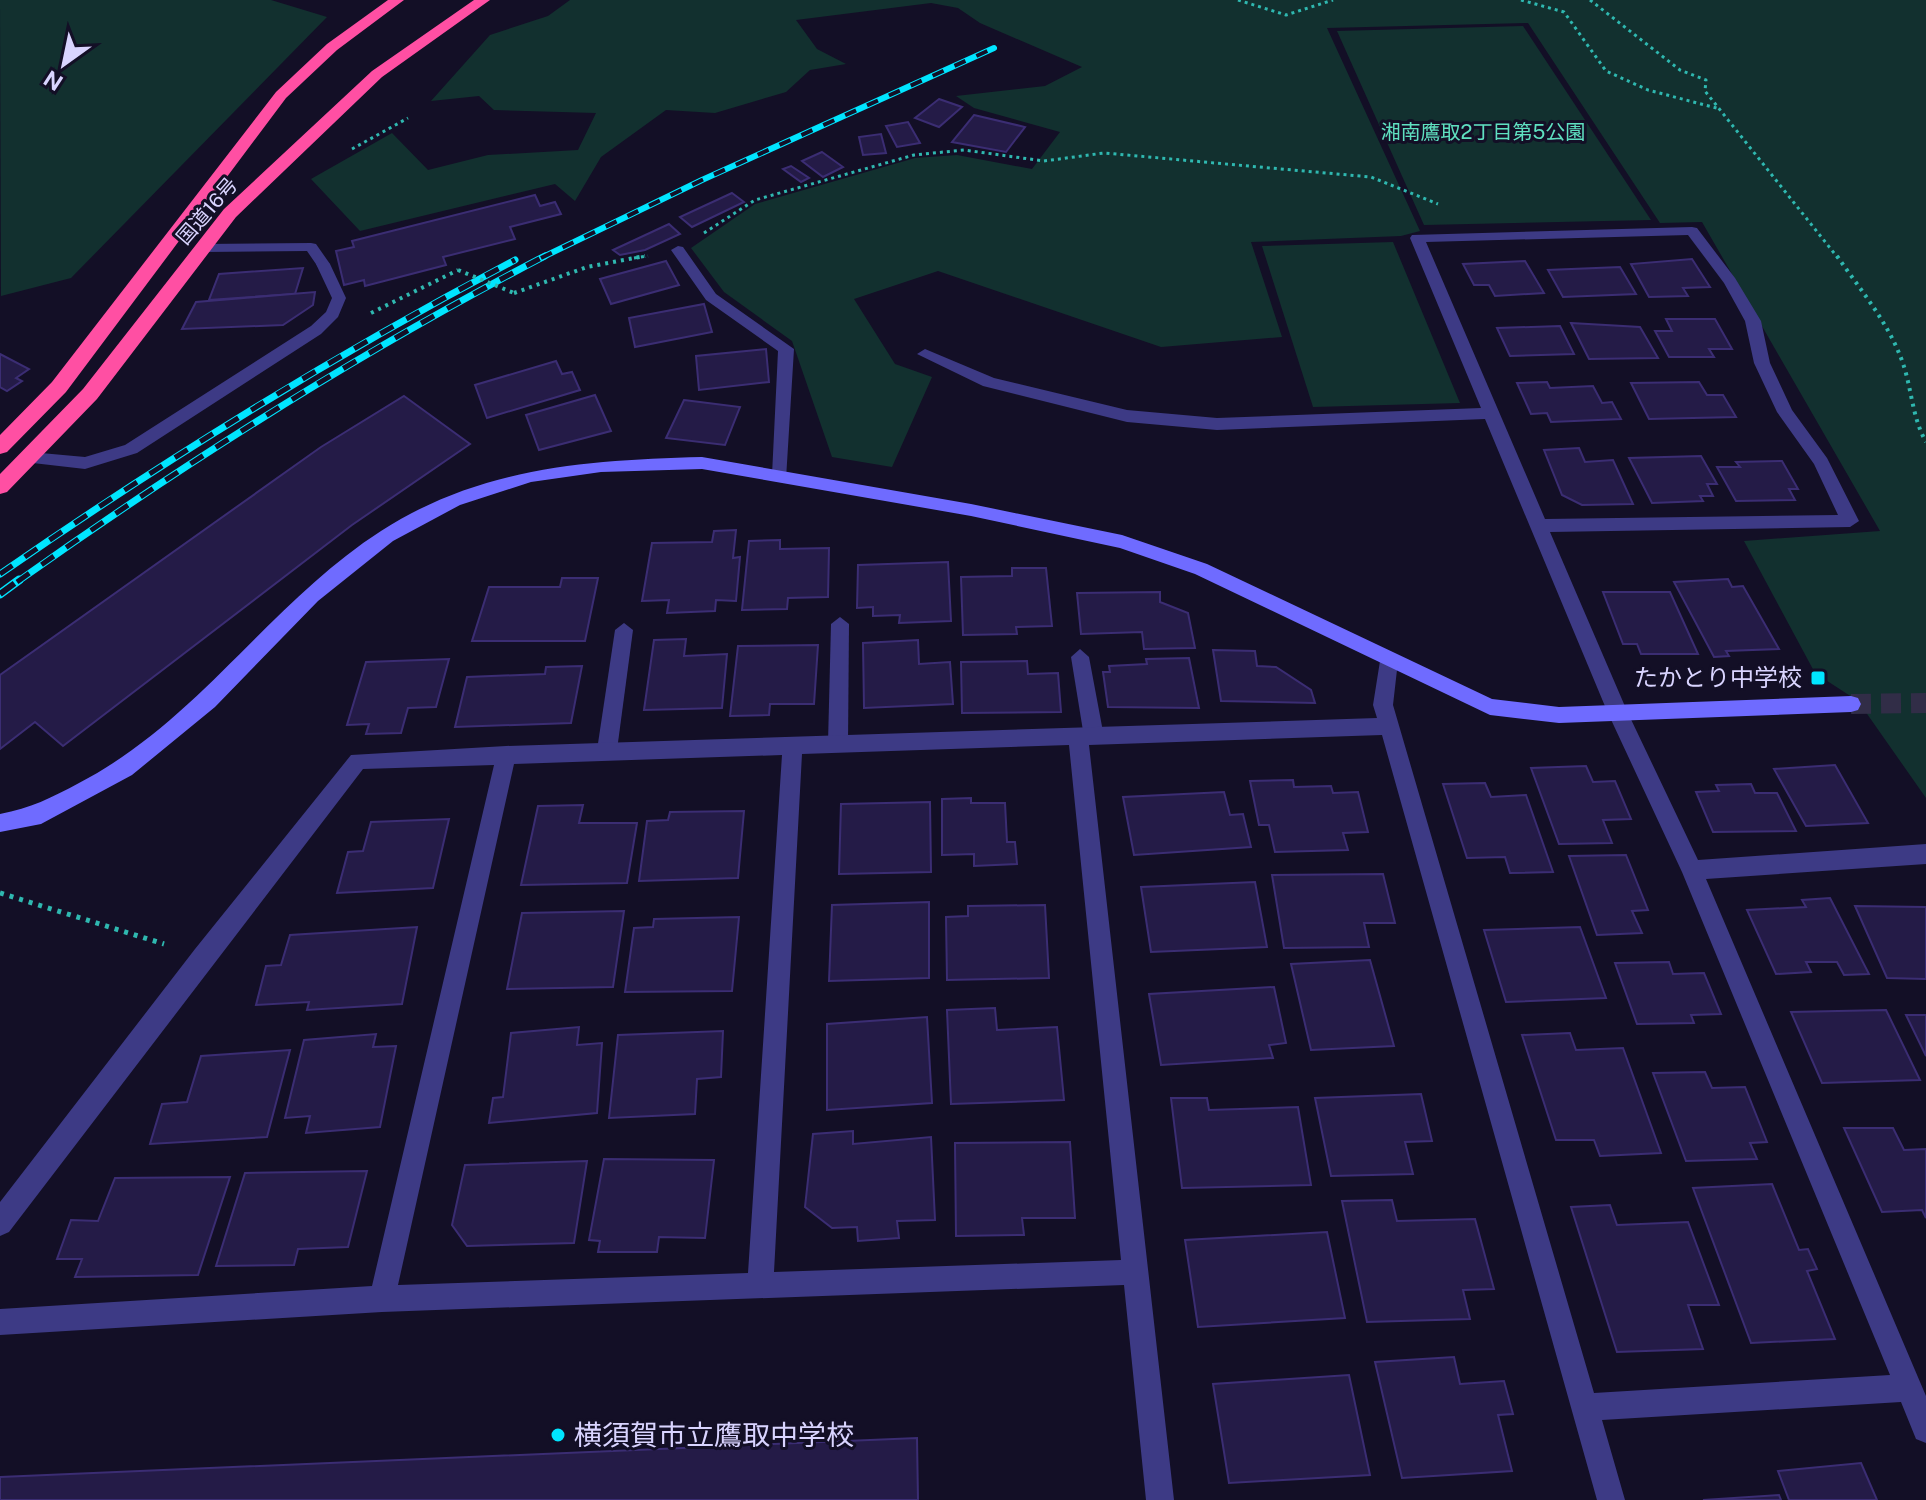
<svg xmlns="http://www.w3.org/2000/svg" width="1926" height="1500" font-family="'Public Sans','Noto Sans JP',sans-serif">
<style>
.green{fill:#12302f}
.building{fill:#241b47;stroke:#3b2d73;stroke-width:2}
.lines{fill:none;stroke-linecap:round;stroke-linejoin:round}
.street-tunnel{stroke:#312d47;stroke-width:20;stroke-dasharray:20 10;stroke-linecap:butt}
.path-far2{stroke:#2fb8b0;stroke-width:3;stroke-dasharray:3 4;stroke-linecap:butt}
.path-far1{stroke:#2fb8b0;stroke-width:4;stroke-dasharray:3 5;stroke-linecap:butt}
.path{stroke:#2fb8b0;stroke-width:5;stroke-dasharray:4 6;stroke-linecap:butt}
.lane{fill:#3d3a85;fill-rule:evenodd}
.street{fill:#3d3a85;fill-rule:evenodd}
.secondary{fill:#6f6bff;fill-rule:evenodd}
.highway{fill:#ff4fa3;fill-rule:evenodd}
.rail-far2-casing{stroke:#00e5ff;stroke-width:6}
.rail-far1-casing{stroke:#00e5ff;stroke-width:7}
.rail-casing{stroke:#00e5ff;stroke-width:9}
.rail-far2{stroke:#130f26;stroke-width:4;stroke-dasharray:12;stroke-linecap:butt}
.rail-far1{stroke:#130f26;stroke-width:5;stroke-dasharray:15;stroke-linecap:butt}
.rail{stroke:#130f26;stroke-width:6;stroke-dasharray:18;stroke-linecap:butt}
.path-bridge{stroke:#2fb8b0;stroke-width:4;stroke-dasharray:3 5;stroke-linecap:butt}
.poi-dot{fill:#00e5ff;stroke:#130f26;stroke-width:3}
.labels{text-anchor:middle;stroke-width:6;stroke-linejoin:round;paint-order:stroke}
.far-park-label{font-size:20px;fill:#5fe0c0;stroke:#130f26}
.far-street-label{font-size:20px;fill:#d9d4ff;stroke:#130f26}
.poi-label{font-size:24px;fill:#d9d4ff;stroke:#130f26;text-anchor:end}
.near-poi-label{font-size:28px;fill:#d9d4ff;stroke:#130f26;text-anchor:start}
</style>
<rect width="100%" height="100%" fill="#130f26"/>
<g class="green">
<path d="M0 0H271L327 17 71 278 1 296Z"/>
<path d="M570 0H1926V798L1858 701 1815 673 1744 541 1880 531 1702 222 1660 223 1528 23 1327 28 1420 231 1401 236 1251 242 1282 337 1161 347 938 271 854 299 895 364 932 377 892 467 832 457 792 341 724 292 691 248 755 204 915 158 957 155 1032 169 1060 132 974 108 956 96 1045 86 1082 67 980 23 958 8 931 3 796 20 817 49 846 64 810 70 786 92 715 113 666 110 601 157 575 201 555 184 360 231 311 179 392 133 428 170 488 155 578 150 596 113 494 110 479 96 431 101 490 35 548 16Z"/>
<path d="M1523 26 1651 220 1424 225 1337 31Z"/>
<path d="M1393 242 1460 403 1313 407 1262 246Z"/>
</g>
<g class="building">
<path d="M939 99 962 107 939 127 915 118Z"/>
<path d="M974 115 1025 127 1006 152 952 142Z"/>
<path d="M908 122 920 143 897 147 886 126Z"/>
<path d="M881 134 886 153 863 155 859 137Z"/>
<path d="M822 152 843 167 823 177 802 161Z"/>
<path d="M791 166 809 178 801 182 783 169Z"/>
<path d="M732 193 744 202 692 227 680 217Z"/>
<path d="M535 195 540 206 555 202 561 214 510 227 515 239 443 257 446 265 365 286 364 280 344 285 336 251 354 247 352 241Z"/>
<path d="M669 224 680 234 645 250 620 255 613 250Z"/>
<path d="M1692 259 1710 287 1683 288 1688 296 1649 297 1631 264Z"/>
<path d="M666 261 679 285 611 304 600 279Z"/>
<path d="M1525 261 1544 293 1495 296 1489 285H1474L1463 264Z"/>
<path d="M1620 267 1636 294 1563 297 1548 270Z"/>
<path d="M303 268 295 294 209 300 219 274Z"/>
<path d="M315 292 313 305 283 325 182 329 196 302Z"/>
<path d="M704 304 712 332 635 347 629 318Z"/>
<path d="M1666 319H1715L1732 349H1709L1714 357H1669L1655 331H1672Z"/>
<path d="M1571 323 1640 327 1658 358 1589 359Z"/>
<path d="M1560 326 1574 354 1510 356 1497 328Z"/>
<path d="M766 349 769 382 699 390 696 356Z"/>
<path d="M0 354 29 369 16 378 22 381 7 391 0 387Z"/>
<path d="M556 361 562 374 572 372 580 390 487 418 475 385Z"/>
<path d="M1547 382 1550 388 1593 386 1602 403 1612 402 1621 419 1551 422 1547 413 1531 414 1517 383Z"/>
<path d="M1699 382 1707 395H1723L1736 417 1649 419 1631 383Z"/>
<path d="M595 395 611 431 539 450 526 415Z"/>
<path d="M404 396 470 444 352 525 63 746 35 722 0 749V675L321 447Z"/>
<path d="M684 400 740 407 725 445 666 438Z"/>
<path d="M1579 448 1585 462 1613 460 1633 504 1582 505 1562 495 1544 450Z"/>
<path d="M1701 456 1717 484H1707L1713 496H1700L1703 501 1652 503 1629 458Z"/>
<path d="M1782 461 1798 489H1789L1795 500 1736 501 1717 467H1740L1736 462Z"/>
<path d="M736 530 733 558 740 557 736 601 716 600 715 611 667 613 669 600 642 601 652 543 712 542 714 531Z"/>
<path d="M780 540V549L829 548 828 597 788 598 787 609 742 610 749 541Z"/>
<path d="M948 562 951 621 899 623 900 615 873 616V607L857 608 858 565Z"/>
<path d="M1012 568H1046L1052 626 1016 627 1017 634 963 635 961 577 1012 576Z"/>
<path d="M562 578H598L585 641H472L489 587H560Z"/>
<path d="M1728 579 1732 587 1743 586 1779 649 1726 651 1729 656 1714 657 1674 582Z"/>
<path d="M1160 592V602L1188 613 1195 648 1144 649 1142 632 1081 634 1077 593Z"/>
<path d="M1603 592H1670L1698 654H1641L1637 644H1623Z"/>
<path d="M686 639 684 656 727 654 722 708 644 710 654 640Z"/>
<path d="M918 640 919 664 950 662 953 704 864 708 863 643Z"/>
<path d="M818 645 814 704H770L769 715 730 716 738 646Z"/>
<path d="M1213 650 1255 651 1257 666 1276 667 1311 690 1315 703 1221 701Z"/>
<path d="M1189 658 1199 708 1108 707 1103 672H1110L1109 666 1147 664 1146 659Z"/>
<path d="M449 659 436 707 408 708 401 733 366 734 369 724 347 725 366 662Z"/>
<path d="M1027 661 1028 674 1058 673 1061 712 962 713 961 662Z"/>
<path d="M582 666 571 723 455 727 467 677 545 674 546 667Z"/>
<path d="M1835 765 1868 823 1806 826 1774 769Z"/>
<path d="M1586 766 1593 782 1615 781 1631 819 1603 820 1612 843 1559 844 1531 768Z"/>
<path d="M1293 780 1294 787 1331 786 1333 793 1358 792 1368 832 1343 833 1348 850 1275 852 1269 825H1259L1250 781Z"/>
<path d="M1485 783 1491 797 1526 795 1553 872 1510 873 1505 857 1467 858 1443 784Z"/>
<path d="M1751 784 1755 793H1777L1796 831 1713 832 1696 792 1719 791 1716 785Z"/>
<path d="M1224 792 1230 815 1243 814 1251 847 1134 855 1123 797Z"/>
<path d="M971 798V803H1005L1007 842H1015L1017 864 974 866V854L942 855V799Z"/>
<path d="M930 802 931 872 839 874 841 804Z"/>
<path d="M583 805 579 823H637L627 883 521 885 538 806Z"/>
<path d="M744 811 738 878 639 881 647 821 668 820 670 812Z"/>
<path d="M449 819 433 888 337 893 348 852 363 851 371 822Z"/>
<path d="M1626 855 1648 910 1632 911 1642 933 1597 935 1569 856Z"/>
<path d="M1383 874 1395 923H1364L1369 947 1284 948 1272 875Z"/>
<path d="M1255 882 1267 947 1151 952 1141 887Z"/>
<path d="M1830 898 1869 974 1844 975 1837 962H1806L1811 972 1776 974 1747 910 1806 907 1802 900Z"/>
<path d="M929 902V978L829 981 832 905Z"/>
<path d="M1045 905 1049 978 947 980 946 917 968 916V906Z"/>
<path d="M1855 906 1926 907V979L1887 978Z"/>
<path d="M624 911 613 987 507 989 522 913Z"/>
<path d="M739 917 732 991 625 992 634 928 653 927 654 919Z"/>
<path d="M417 927 402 1004 307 1010 309 1002 256 1005 266 966 281 965 290 935Z"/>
<path d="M1580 927 1606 998 1506 1002 1484 930Z"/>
<path d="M1370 960 1394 1046 1311 1050 1291 964Z"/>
<path d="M1669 962 1673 974 1704 973 1721 1014 1691 1015 1694 1023 1637 1024 1615 963Z"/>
<path d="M1274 987 1286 1043 1269 1045 1273 1058 1161 1065 1149 994Z"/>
<path d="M995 1008 997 1030 1057 1027 1064 1100 951 1104 947 1010Z"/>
<path d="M1886 1010 1920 1080 1822 1083 1791 1012Z"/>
<path d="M1906 1015H1926V1056Z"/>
<path d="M927 1017 932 1103 827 1110V1024Z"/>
<path d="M579 1027 577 1045 602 1043 597 1113 489 1123 493 1098 503 1097 511 1033Z"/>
<path d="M723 1031 721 1077 697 1079 695 1114 609 1118 618 1035Z"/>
<path d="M1570 1033 1576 1050 1623 1048 1661 1153 1600 1156 1594 1140H1556L1522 1035Z"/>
<path d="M376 1034 373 1047 396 1046 380 1127 306 1133 310 1116 285 1118 304 1040Z"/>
<path d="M290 1050 267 1137 150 1144 162 1104 187 1102 201 1056Z"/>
<path d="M1705 1072 1712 1088 1745 1087 1767 1142 1750 1143 1757 1159 1686 1161 1653 1073Z"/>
<path d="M1421 1094 1432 1141 1405 1142 1413 1174 1331 1176 1315 1098Z"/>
<path d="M1171 1098H1207L1209 1110 1298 1107 1311 1185 1182 1188Z"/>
<path d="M1844 1128H1893L1904 1150 1926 1149V1218L1922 1210 1882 1212Z"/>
<path d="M853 1131V1144L931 1137 935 1220 897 1221 899 1238 858 1241 857 1227 832 1228 805 1207 813 1134Z"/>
<path d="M1070 1142 1075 1218H1022L1024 1235 956 1236 955 1143Z"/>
<path d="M604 1159 714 1160 705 1238 659 1237 657 1252H598L600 1241 589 1240Z"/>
<path d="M587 1161 574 1243 467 1246 452 1225 465 1165Z"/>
<path d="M367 1171 348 1247 298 1249 294 1265 216 1266 245 1173Z"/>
<path d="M230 1177 198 1275 75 1277 82 1259H57L71 1220 98 1221 115 1178Z"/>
<path d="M1772 1184 1799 1250 1808 1249 1817 1269 1807 1271 1835 1339 1751 1343 1693 1188Z"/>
<path d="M1392 1200 1397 1221 1475 1219 1494 1289 1463 1290 1470 1319 1367 1322 1342 1201Z"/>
<path d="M1610 1205 1617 1225 1688 1222 1719 1305H1688L1703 1349 1617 1352 1571 1207Z"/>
<path d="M1327 1232 1345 1318 1198 1327 1185 1240Z"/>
<path d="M1454 1357 1460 1384 1504 1381 1513 1414 1498 1415 1512 1471 1402 1478 1375 1362Z"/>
<path d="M1349 1375 1370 1475 1229 1483 1213 1384Z"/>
<path d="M917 1438 918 1500H0V1477Z"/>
<path d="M1861 1463 1877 1500H1789L1778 1471Z"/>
<path d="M1779 1495 1781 1500H1703Z"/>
</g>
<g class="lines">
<path class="street-tunnel" d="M1851 704 1926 703"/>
<g class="path-far2">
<path d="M1238 0 1286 15 1333 0"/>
<path d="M1521 0 1564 12 1606 71 1648 90 1720 109"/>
<path d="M1590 0 1680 70 1706 80 1705 91 1838 258"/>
<path d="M352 149 408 118"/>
<path d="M704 233 755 200 914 155 964 150 1044 161 1104 153 1371 177 1438 204"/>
<path d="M634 258 648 256"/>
</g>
<g class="path-far1">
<path d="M1837 256C1859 288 1887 321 1901 358 1912 386 1911 415 1926 442"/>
<path d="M514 293 587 267 645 256"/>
<path d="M371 313 458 270"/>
</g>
<path class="path" d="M0 893 164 944"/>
<g class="lane">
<path d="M311 243 316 244 330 264 328 267H318L307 251 204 252 197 248 204 244Z"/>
<path d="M678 246 683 247 716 294 794 349 786 479 780 481 772 475 778 351 706 300 671 250Z"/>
<path d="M840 617 849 624 848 743 845 749H831L828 743 831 624Z"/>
<path d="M624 623 633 630 617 750 614 756 607 759 600 756 597 750 615 630Z"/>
<path d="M1080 649 1089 657 1104 737 1101 743H1087L1084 737 1071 657Z"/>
</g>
<g class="street">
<path d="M1692 227 1697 228 1735 278 1761 321 1770 363 1792 410 1827 458 1859 521 1850 527 1550 532 1627 711 1698 860 1926 844V864L1706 879 1926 1396V1443L1916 1439 1901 1402 1602 1420 1625 1500H1597L1382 735 1089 745 1174 1500H1146L1124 1285 382 1312 0 1335V1309L372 1286 494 765 363 769 9 1232 0 1236V1202L195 949 351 755 506 746 1377 718 1373 705 1380 661 1389 653 1398 661 1393 705 1594 1393 1890 1375 1682 872 1607 711 1485 419 1217 430 1127 422 983 386 917 354 925 349 994 378 1127 410 1217 418 1481 408 1410 238 1412 235ZM1688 235 1724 283 1745 321 1754 363 1777 412 1814 464 1838 515 1545 519 1426 242ZM1069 745 1121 1260 774 1272 802 754ZM782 755 748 1273 398 1285 514 764Z"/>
<path d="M323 260 330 264 346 298 338 317 321 334 137 453 85 469 24 462 22 458 30 452 85 457 125 445 311 326 326 312 332 298 316 264Z"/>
</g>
<path class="secondary" d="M702 457 971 504 1122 535 1207 564 1492 699 1559 707 1851 696 1858 698 1861 704 1858 710 1851 712 1559 723 1490 715 1195 574 1120 548 971 516 702 469 601 472 531 482 460 505 393 541 318 601 215 707 132 775 41 824 0 832V814C31 808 51 798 79 783 200 720 269 603 381 531 480 467 588 460 702 457Z"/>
<g class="highway">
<path d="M388 0H404L337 50 286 98 66 392 7 452 0 454V435L52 382 276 92 327 44Z"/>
<path d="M474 0H490L382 77 236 217 97 399 7 492 0 494V474L83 389 224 209 372 71Z"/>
</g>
<defs>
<path id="rail-far2" d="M541 258 702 180 994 48"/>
<g id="rail-far1">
<path d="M0 574C166 459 336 354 515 260"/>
<path d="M17 582C186 462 360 352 545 256"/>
</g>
<path id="rail" d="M0 594 19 580"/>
</defs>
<use href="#rail-far2" class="rail-far2-casing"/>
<use href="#rail-far1" class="rail-far1-casing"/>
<use href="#rail" class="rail-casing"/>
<use href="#rail-far2" class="rail-far2"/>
<use href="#rail-far1" class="rail-far1"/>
<use href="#rail" class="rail"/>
<path class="path-bridge" d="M458 270 514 293"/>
</g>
<g class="poi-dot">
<rect x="1810" y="670" width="16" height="16" rx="4"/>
<circle cx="558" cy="1435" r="8"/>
</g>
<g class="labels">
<g class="far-park-label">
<text x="1483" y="139">湘南鷹取2丁目第5公園</text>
</g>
<g class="far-street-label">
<text transform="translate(207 211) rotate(-49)" y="7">国道16号</text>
</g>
<g class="poi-label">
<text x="1802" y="686">たかとり中学校</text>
</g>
<g class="near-poi-label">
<text x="574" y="1445">横須賀市立鷹取中学校</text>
</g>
</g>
<g transform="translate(64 64) rotate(213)" stroke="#130f26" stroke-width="6" paint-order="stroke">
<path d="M0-6L14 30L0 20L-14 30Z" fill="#d9d4ff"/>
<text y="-12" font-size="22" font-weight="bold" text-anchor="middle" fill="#d9d4ff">N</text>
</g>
</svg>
